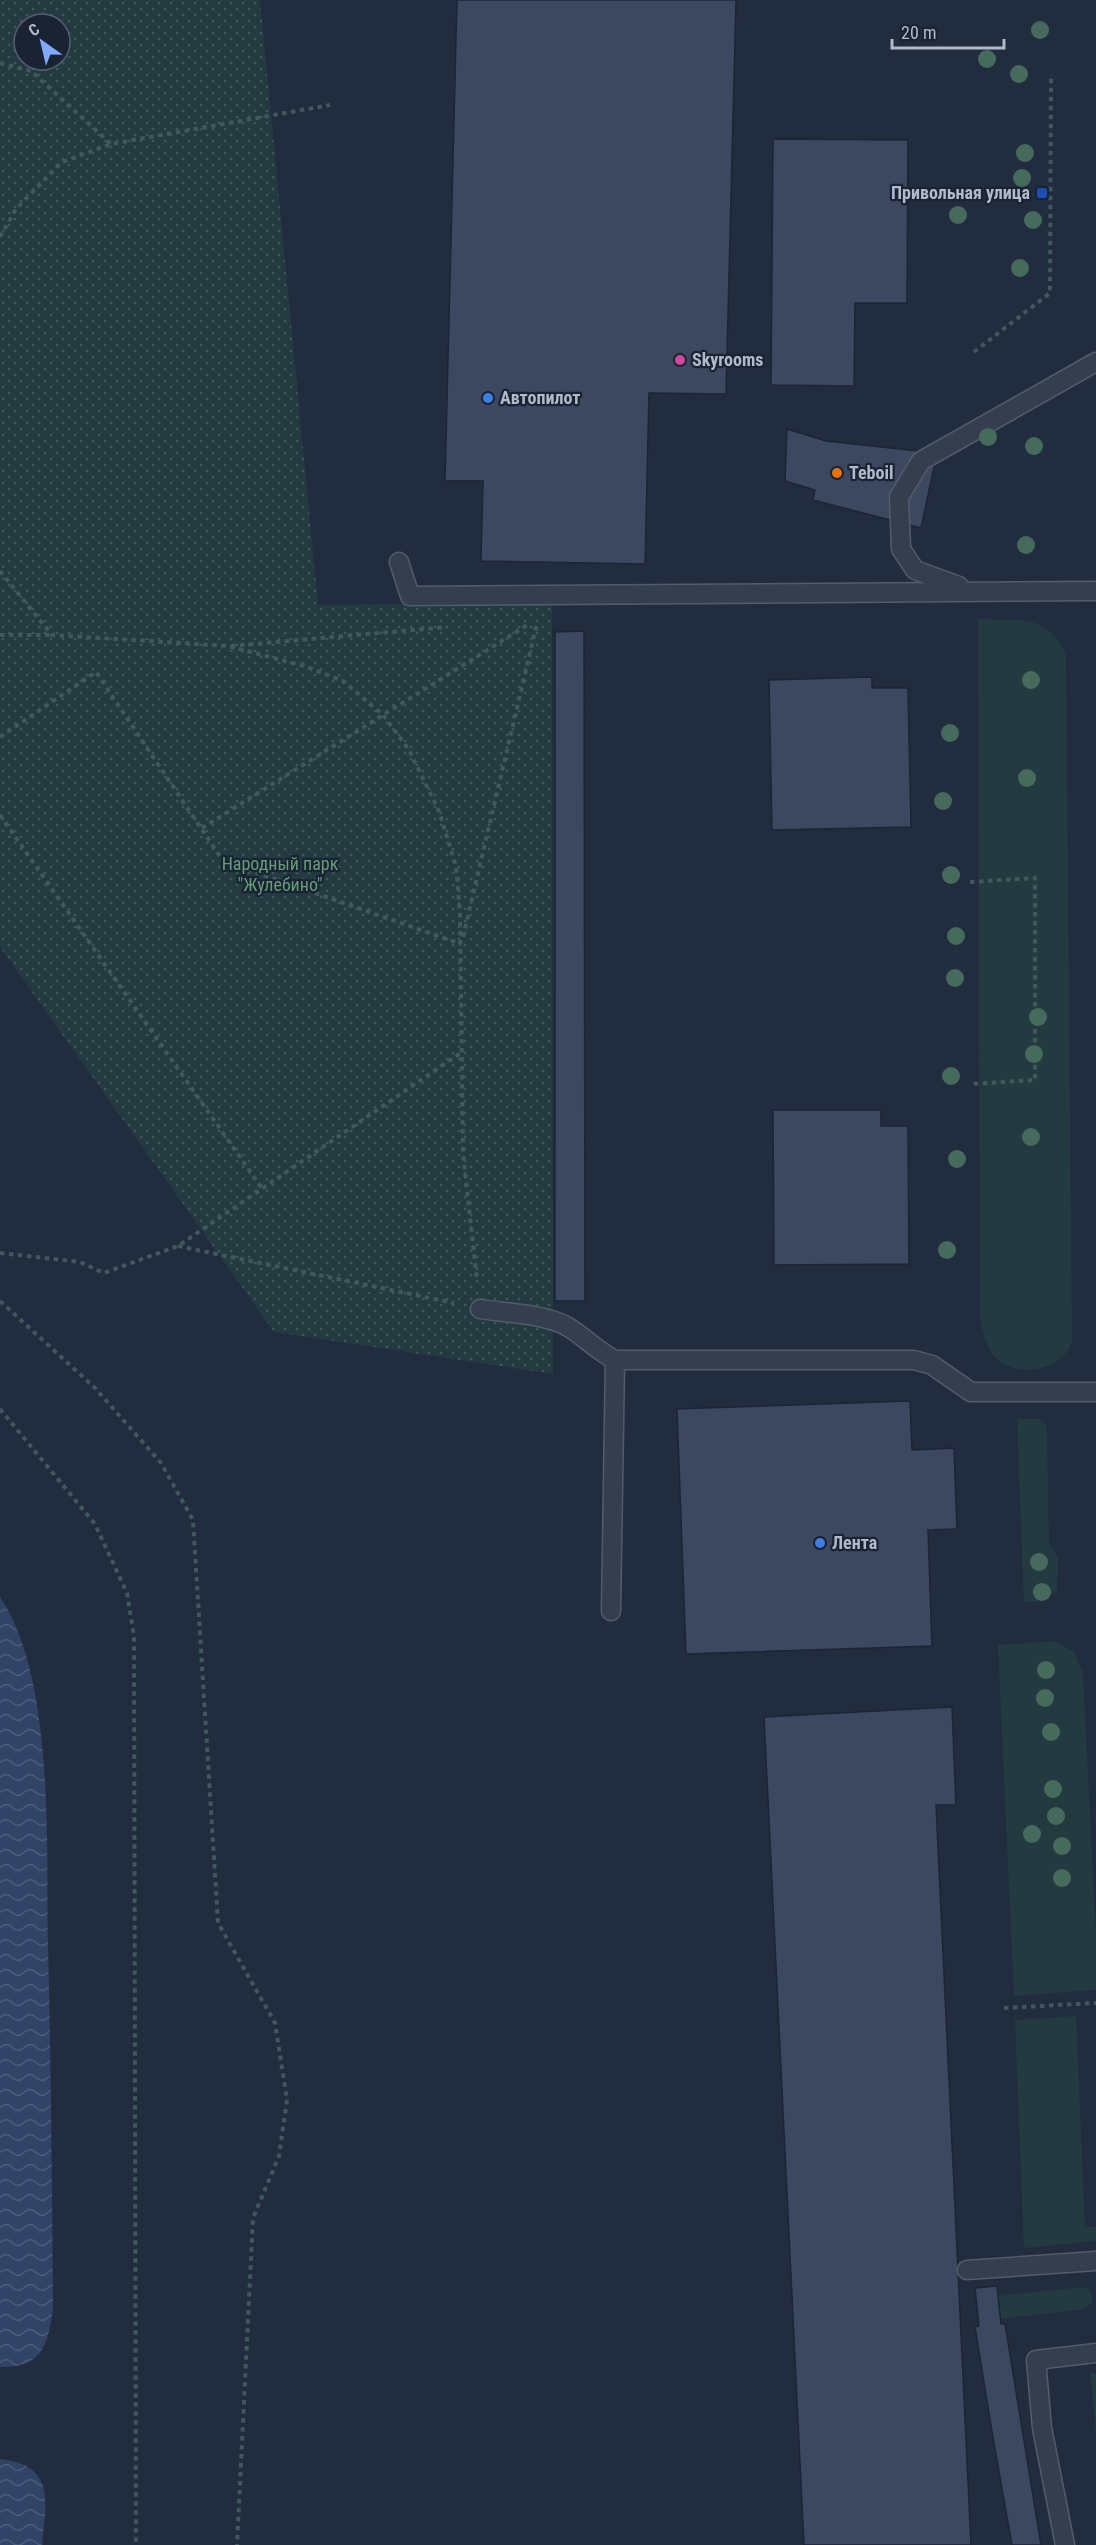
<svg xmlns="http://www.w3.org/2000/svg" width="1096" height="2545" font-family="'Roboto Condensed',sans-serif">
<style>
.grass{fill:#233b40}
.park{fill:url(#park-dots);fill-rule:evenodd}
.water{fill:url(#water-waves)}
.building{fill:#3c4860;stroke:#1c2536;stroke-width:1.5}
.lines{fill:none;stroke-linecap:round;stroke-linejoin:round}
.lane-casing{stroke:#535c6d;stroke-width:21}
.path{stroke:#41585d;stroke-width:4;stroke-dasharray:4.5 4.5;stroke-linecap:butt}
.lane{stroke:#353e4f;stroke-width:18}
.tree{fill:#466b5d}
.transit-dot{fill:#1a4fb4;stroke:#1a2334;stroke-width:2}
.hotel-dot{fill:#d1479c;stroke:#1a2334;stroke-width:2}
.shop-dot{fill:#3f7fe0;stroke:#1a2334;stroke-width:2}
.food-dot{fill:#e8710a;stroke:#1a2334;stroke-width:2}
.labels{text-anchor:middle;stroke-width:4.5;stroke-linejoin:round;paint-order:stroke}
.poi-label{font-size:18px;font-weight:bold;fill:#b1b9ca;stroke:#1a2334;text-anchor:start}
.park-label{font-size:18px;fill:#659e76;stroke:#1a2334}
</style>
<defs>
<pattern id="park-dots" width="8" height="8" patternUnits="userSpaceOnUse" patternTransform="scale(1.5)"><rect width="8" height="8" fill="#233b40"/><path d="M2 2h.1M6 6h.1" fill="none" stroke="#41555a" stroke-width="1.8" stroke-linecap="round"/></pattern>
<pattern id="water-waves" width="16" height="10" patternUnits="userSpaceOnUse" patternTransform="scale(1.5)"><rect width="16" height="10" fill="#314366"/><path d="M0 5q4-4 8 0t8 0" fill="none" stroke="#4c5c7b"/></pattern>
</defs>
<rect width="100%" height="100%" fill="#212c3f"/>
<g class="grass">
<path d="M978 619C1016 621 1051 613 1066 656L1072 1341C1064 1368 1025 1378 1001 1362 987 1353 982 1332 980 1316Z"/>
<path d="M1017 1419H1039L1046 1425 1047 1435 1049 1545 1058 1557 1057 1591 1041 1601 1024 1602Z"/>
<path d="M1053 1641 1074 1652 1083 1674 1096 1935V1990L1014 1996 998 1645Z"/>
<path d="M1076 2016 1085 2227H1096V2241L1024 2248 1015 2020Z"/>
<path d="M1082 2287 1090 2290C1094 2299 1093 2303 1085 2309L1000 2319 998 2296Z"/>
<path d="M1090 2372 1096 2374V2433Z"/>
</g>
<path class="park" d="M0 0H260L318 605 552 603 553 1374 274 1332 0 947ZM24 24H60V60H24Z"/>
<g class="water">
<path d="M0 1597C55 1678 46 1847 48 1944 51 2065 52 2186 53 2308 48 2343 44 2368 0 2367Z"/>
<path d="M0 2459C56 2465 46 2502 42 2545H0Z"/>
</g>
<g class="building">
<path d="M457 0H736L726 394 649 393 645 564 481 561 483 481H445Z"/>
<path d="M773 139 908 140 907 303H855L854 386 771 385Z"/>
<path d="M787 429 826 441 937 453 921 528 813 500 815 490 785 481Z"/>
<path d="M584 631 585 1301H555V632Z"/>
<path d="M872 677V688H908L911 827 772 830 769 680Z"/>
<path d="M773 1110H881V1126H908L909 1264 774 1265Z"/>
<path d="M910 1401 912 1450 954 1448 957 1529 928 1530 932 1646 686 1654 677 1409Z"/>
<path d="M952 1707 956 1805H936L971 2545H804L764 1717Z"/>
<path d="M997 2286 1001 2324H1005L1041 2545H1012L993 2438 975 2327 979 2326 975 2288Z"/>
</g>
<g class="lines">
<defs>
<g id="lane">
<path d="M399 562 410 596 1096 591"/>
<path d="M959 586 915 570 901 549 899 497 921 461 1096 362"/>
<path d="M480 1309C505 1313 547 1314 568 1327 585 1337 597 1351 615 1360H914L932 1365 971 1392H1096"/>
<path d="M611 1611 615 1360"/>
<path d="M967 2270 1096 2261"/>
<path d="M1065 2545 1042 2428 1036 2360 1096 2353"/>
</g>
</defs>
<use href="#lane" class="lane-casing"/>
<g class="path">
<path d="M0 63 31 71 111 144"/>
<path d="M0 237 16 209 62 162 111 144 330 105"/>
<path d="M974 352 1050 293 1051 74"/>
<path d="M0 571 52 635 228 646 304 666 343 681 383 715 409 750 439 811 456 866 460 913 463 1153 477 1280"/>
<path d="M0 635H52"/>
<path d="M231 646 447 627"/>
<path d="M0 737 96 672 223 861 461 944"/>
<path d="M0 815 263 1190"/>
<path d="M202 828 529 624"/>
<path d="M970 882 1035 878V1080L970 1084"/>
<path d="M463 937 537 623"/>
<path d="M178 1246 454 1303"/>
<path d="M0 1253 80 1262 104 1273 178 1246 462 1052"/>
<path d="M0 1301 95 1388 161 1463 193 1520 218 1923 275 2023 287 2100 279 2156 253 2218 237 2545"/>
<path d="M0 1409 95 1524 127 1593 134 1636 136 2545"/>
<path d="M1004 2008 1096 2003"/>
</g>
<use href="#lane" class="lane"/>
</g>
<g class="tree">
<circle cx="1040" cy="30" r="9"/>
<circle cx="987" cy="59" r="9"/>
<circle cx="1019" cy="74" r="9"/>
<circle cx="1025" cy="153" r="9"/>
<circle cx="1022" cy="178" r="9"/>
<circle cx="958" cy="215" r="9"/>
<circle cx="1033" cy="220" r="9"/>
<circle cx="1020" cy="268" r="9"/>
<circle cx="988" cy="437" r="9"/>
<circle cx="1034" cy="446" r="9"/>
<circle cx="1026" cy="545" r="9"/>
<circle cx="1031" cy="680" r="9"/>
<circle cx="950" cy="733" r="9"/>
<circle cx="1027" cy="778" r="9"/>
<circle cx="943" cy="801" r="9"/>
<circle cx="951" cy="875" r="9"/>
<circle cx="956" cy="936" r="9"/>
<circle cx="955" cy="978" r="9"/>
<circle cx="1038" cy="1017" r="9"/>
<circle cx="1034" cy="1054" r="9"/>
<circle cx="951" cy="1076" r="9"/>
<circle cx="1031" cy="1137" r="9"/>
<circle cx="957" cy="1159" r="9"/>
<circle cx="947" cy="1250" r="9"/>
<circle cx="1039" cy="1562" r="9"/>
<circle cx="1042" cy="1592" r="9"/>
<circle cx="1046" cy="1670" r="9"/>
<circle cx="1045" cy="1698" r="9"/>
<circle cx="1051" cy="1732" r="9"/>
<circle cx="1053" cy="1789" r="9"/>
<circle cx="1056" cy="1816" r="9"/>
<circle cx="1032" cy="1834" r="9"/>
<circle cx="1062" cy="1846" r="9"/>
<circle cx="1062" cy="1878" r="9"/>
</g>
<rect class="transit-dot" x="1036" y="187" width="12" height="12" rx="3"/>
<circle class="hotel-dot" cx="680" cy="360" r="6"/>
<g class="shop-dot">
<circle cx="488" cy="398" r="6"/>
<circle cx="820" cy="1543" r="6"/>
</g>
<circle class="food-dot" cx="837" cy="473" r="6"/>
<g class="labels">
<g class="poi-label">
<text x="1030" y="199" text-anchor="end">Привольная улица</text>
<text x="692" y="366">Skyrooms</text>
<text x="500" y="404">Автопилот</text>
<text x="849" y="479">Teboil</text>
<text x="832" y="1549">Лента</text>
</g>
<g class="park-label">
<text x="280" y="870">Народный парк<tspan x="280" dy="21">"Жулебино"</tspan></text>
</g>
</g>
<g transform="translate(42 42) rotate(326)"><circle r="28" fill="#1a2334" stroke="#565f70" stroke-width="1.5"/>
<path d="M0-4.5L10 22L0 15L-10 22Z" fill="#81a9ff"/>
<text y="-9" font-size="16" font-weight="bold" text-anchor="middle" fill="#b1b9ca">С</text>
</g>
<path d="M892 39v9h112v-9" fill="none" stroke="#b1b9ca" stroke-width="3"/>
<text x="901" y="39" font-size="18" fill="#b1b9ca" stroke="#1a2334" stroke-width="4.5" paint-order="stroke">20 m</text>
</svg>
